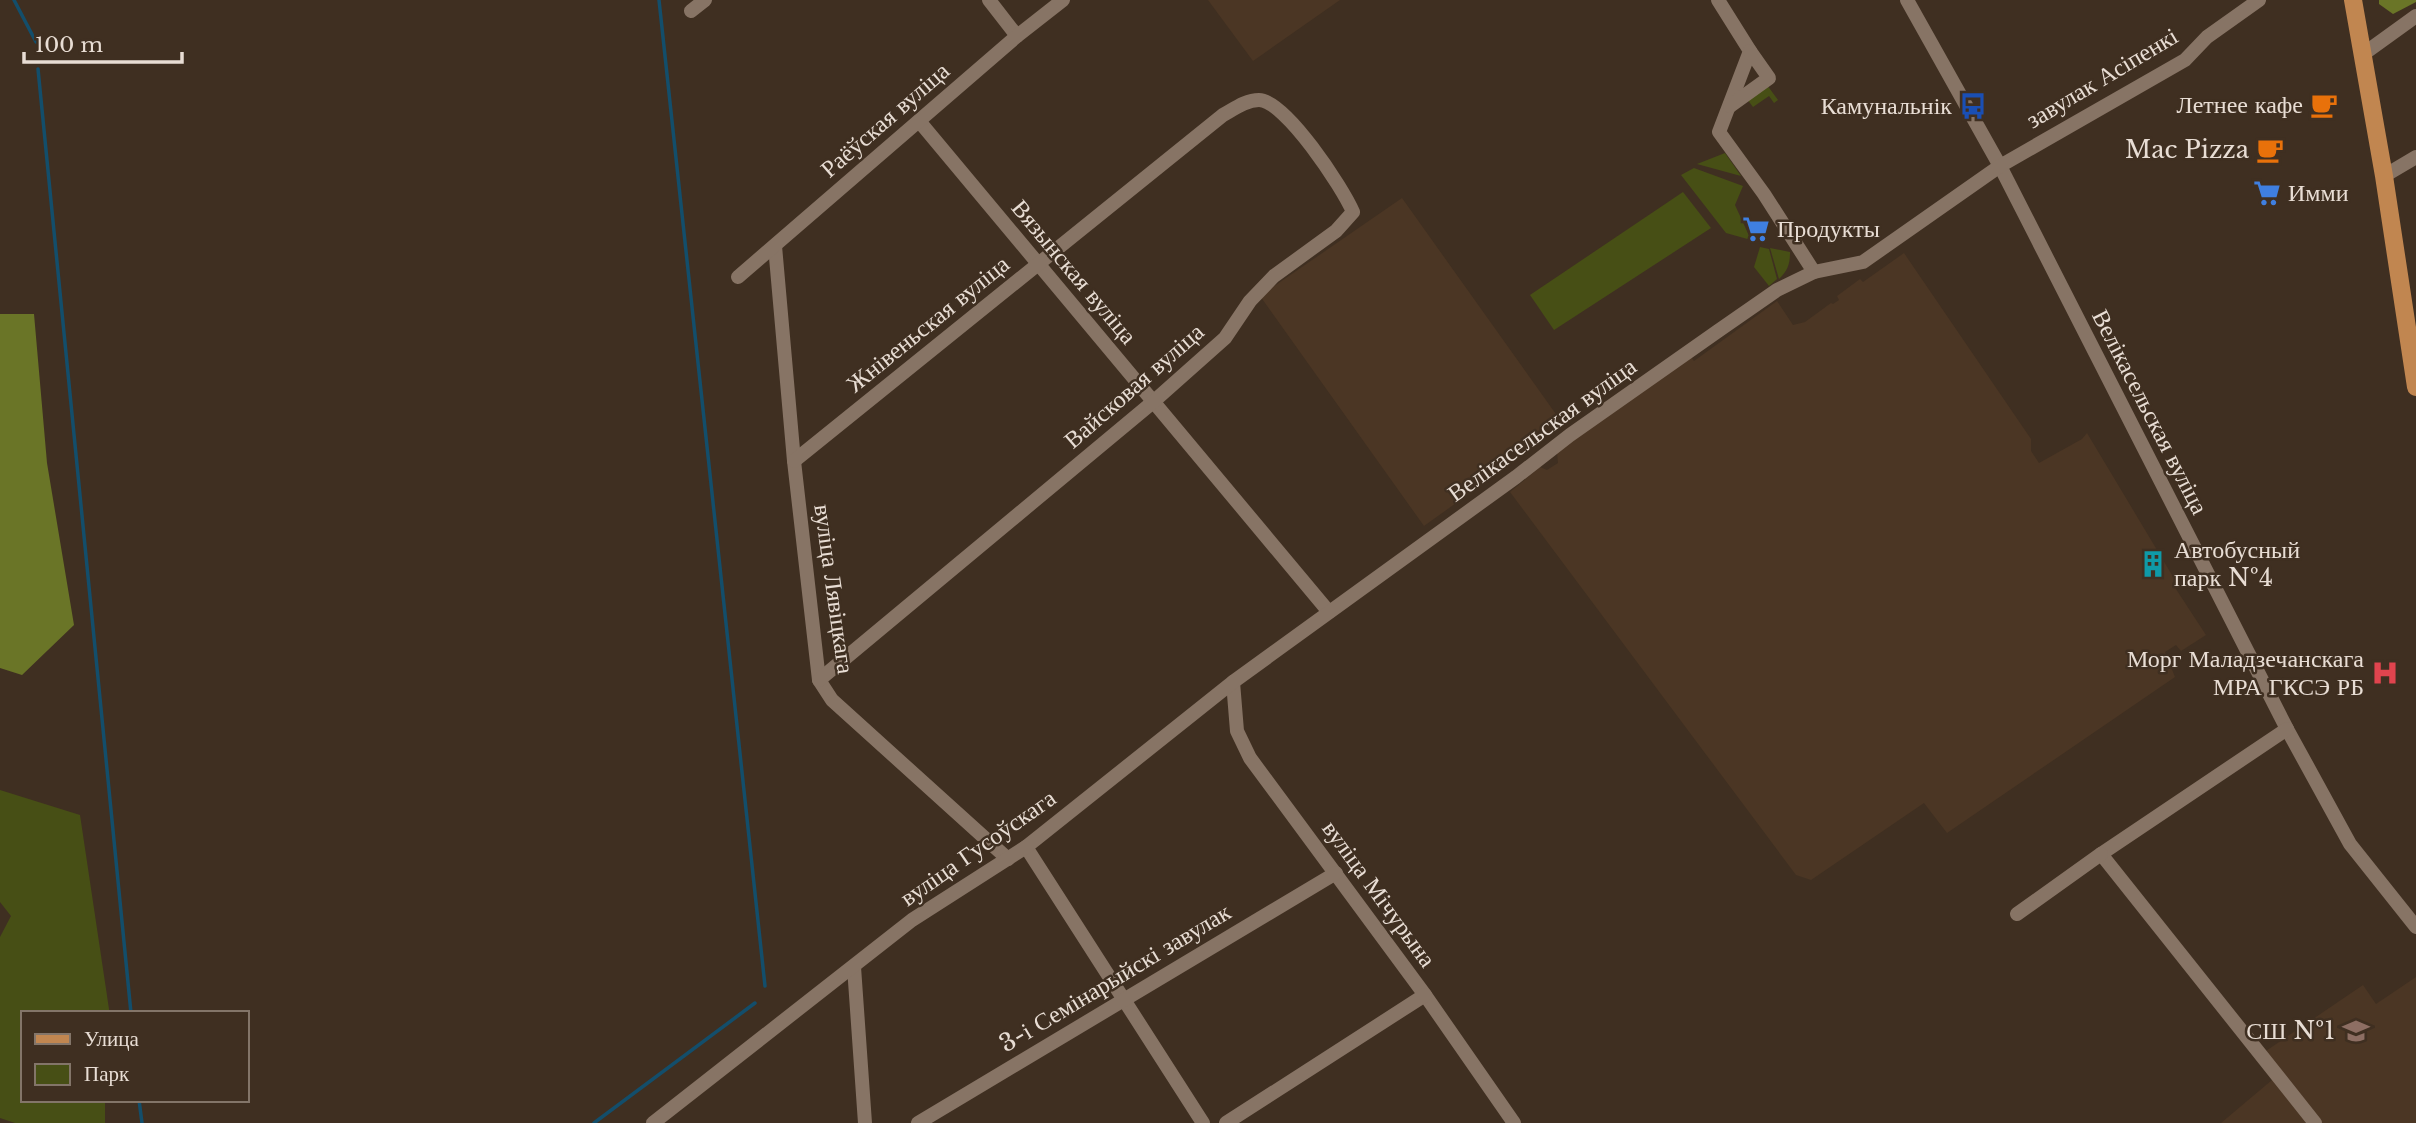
<svg xmlns="http://www.w3.org/2000/svg" width="2416" height="1123" font-family="'Libre Baskerville',serif">
<style>
.built{fill:#4b3624}
.green{fill:#474f15}
.forest{fill:#6a7527}
.lines{fill:none;stroke-linecap:round;stroke-linejoin:round}
.stream{stroke:#134e6b;stroke-width:3.5}
.minor{stroke:#877465;stroke-width:14}
.major{stroke:#c18650;stroke-width:18}
.labels{text-anchor:middle;stroke-width:5;stroke-linejoin:round;paint-order:stroke}
.street-label{font-size:24px;fill:#e8ddd4;stroke:#3f2f21}
.poi-label{font-size:24px;fill:#e8ddd4;stroke:#3f2f21;text-anchor:end}
</style>
<rect width="100%" height="100%" fill="#3f2f21"/>
<g class="built">
<path d="M1208 0H1340L1253 61Z"/>
<path d="M1402 198 1558 417 1491 464 1498 473 1424 526 1260 296Z"/>
<path d="M1904 253 2031 439V451L2039 463 2082 439 2087 433 2175 580 2172 583 2206 635 2181 651 2176 645 2165 652 2175 677 1947 833 1924 803 1811 880 1796 875 1510 492 1540 467 1547 470 1558 463 1557 452 1691 357 1694 361 1777 301 1793 325 1805 322 1831 303 1833 304 1839 300 1837 296 1860 279 1863 282Z"/>
<path d="M2416 977V1123H2221L2272 1080 2257 1057 2363 985 2376 1004Z"/>
</g>
<g class="green">
<path d="M1767 85 1778 100 1774 103 1769 96 1753 107 1747 99Z"/>
<path d="M1725 153 1741 176 1697 164Z"/>
<path d="M1694 168 1743 186 1735 205 1751 240 1726 233 1681 175Z"/>
<path d="M1683 192 1711 228 1554 330 1530 295Z"/>
<path d="M1760 247 1769 249 1777 279 1769 286 1754 267Z"/>
<path d="M1770 248 1790 252C1790 264 1788 270 1779 279Z"/>
<path d="M0 790 80 815 109 1009V1013H23V1100H105V1123H15L0 1118V937L11 916 0 902Z"/>
</g>
<g class="forest">
<path d="M2379 0H2416V2L2393 14 2379 4Z"/>
<path d="M0 314H34L47 463 74 625 22 675 0 668Z"/>
</g>
<g class="lines">
<g class="stream">
<path d="M14 0 36 42"/>
<path d="M659 0 765 986"/>
<path d="M38 69 131 1013"/>
<path d="M139 1100 142 1123"/>
<path d="M594 1123 755 1003"/>
</g>
<g class="minor">
<path d="M989 0 1017 36"/>
<path d="M1718 0 1750 51 1719 132 1764 194 1814 272"/>
<path d="M1907 0 2000 166 2287 729 2350 844 2416 927"/>
<path d="M691 11 705 0"/>
<path d="M2362 55 2416 16"/>
<path d="M1730 106 1769 78 1750 51"/>
<path d="M919 121 1329 612"/>
<path d="M2384 176 2416 157"/>
<path d="M775 246 794 461 819 680 832 700 1008 859"/>
<path d="M738 277 1017 36 1063 0"/>
<path d="M794 461 1223 115C1234 109 1246 100 1259 100 1285 100 1343 188 1353 212L1336 231 1274 276 1250 301 1225 338 1153 402 819 680"/>
<path d="M1233 682 1237 731 1250 758 1425 995 1514 1123"/>
<path d="M2287 729 2101 854 2315 1123"/>
<path d="M1026 847 1203 1123"/>
<path d="M2017 914 2101 854"/>
<path d="M854 967 865 1123"/>
<path d="M653 1123 912 920 1026 847 1233 682 1516 477 1570 435 1718 331 1777 290 1814 272 1863 262 2000 166 2185 60 2207 37 2259 0"/>
<path d="M918 1123 1336 873"/>
<path d="M1226 1123 1425 995"/>
</g>
<path class="major" d="M2353 0 2384 176 2416 387"/>
</g>
<defs>
<symbol id="cafe-bare" viewBox="-9 -9 18 18"><path d="M-5.5-4.5H6V0H3Q3 3.5 0 3.5H-2.5Q-5.5 3.5-5.5 0ZM3-3.2v2h1.7v-2ZM-6 4.5H4V6H-6Z" fill="#e8710a" stroke="#3f2f21" stroke-width="2.5" paint-order="stroke"/></symbol>
<symbol id="bus-bare" viewBox="-9 -9 18 18"><path d="M-5-6H5V4H4V6H2V4H-2V6H-4V4H-5ZM-3.5-4V0h7V-4ZM-3.5 1.2v1.5H-2V1.2ZM2 1.2v1.5H3.5V1.2Z" fill="#1a4fb4" stroke="#3f2f21" stroke-width="2.5" paint-order="stroke"/></symbol>
<symbol id="supermarket-bare" viewBox="-9 -9 18 18"><path d="M-6-5.5h2.5l.6 2H6L4.5 2H-2.5L-4.4-4H-6ZM-1.5 3.2a1.3 1.3 0 1 0 .1 0ZM3 3.2a1.3 1.3 0 1 0 .1 0Z" fill="#3f7fe0" stroke="#3f2f21" stroke-width="2.5" paint-order="stroke"/></symbol>
<symbol id="building-bare" viewBox="-9 -9 18 18"><path d="M-4-6H4V6H1V3H-1V6H-4ZM-2.5-4.3h1.7v1.8h-1.7ZM.8-4.3h1.7v1.8H.8ZM-2.5-1h1.7V.8h-1.7ZM.8-1h1.7V.8H.8Z" fill="#0f9aa8" stroke="#3f2f21" stroke-width="2.5" paint-order="stroke"/></symbol>
<symbol id="hospital-bare" viewBox="-9 -9 18 18"><path d="M-5-5h3v3.5h4V-5h3V5h-3V1.5h-4V5h-3Z" fill="#e0444e" stroke="#3f2f21" stroke-width="2.5" paint-order="stroke"/></symbol>
<symbol id="school-bare" viewBox="-9 -9 18 18"><path d="M0-5L7-2L0 1L-7-2ZM-4 1L0 2.5L4 1V4Q0 6-4 4Z" fill="#8d6e63" stroke="#3f2f21" stroke-width="2.5" paint-order="stroke"/></symbol>
</defs>
<g fill-rule="evenodd">
<use href="#cafe-bare" x="2305" y="86" width="38" height="38"/>
<use href="#bus-bare" x="1954" y="87" width="38" height="38"/>
<use href="#cafe-bare" x="2251" y="131" width="38" height="38"/>
<use href="#supermarket-bare" x="2248" y="174" width="38" height="38"/>
<use href="#supermarket-bare" x="1737" y="210" width="38" height="38"/>
<use href="#building-bare" x="2134" y="545" width="38" height="38"/>
<use href="#hospital-bare" x="2366" y="654" width="38" height="38"/>
<use href="#school-bare" x="2337" y="1012" width="38" height="38"/>
</g>
<g class="labels">
<g class="street-label">
<text transform="translate(2102 78) rotate(-31)" y="8">завулак Асіпенкі</text>
<text transform="translate(885 120) rotate(-41)" y="8">Раёўская вуліца</text>
<text transform="translate(1074 272) rotate(50)" y="8">Вязынская вуліца</text>
<text transform="translate(928 324) rotate(-39)" y="8">Жнівеньская вуліца</text>
<text transform="translate(1134 386) rotate(-41)" y="8">Вайсковая вуліца</text>
<text transform="translate(2150 412) rotate(63)" y="8">Велікасельская вуліца</text>
<text transform="translate(1542 430) rotate(-36)" y="8">Велікасельская вуліца</text>
<text transform="translate(834 589) rotate(82)" y="8">вуліца Лявіцкага</text>
<text transform="translate(978 848) rotate(-35)" y="8">вуліца Гусоўскага</text>
<text transform="translate(1379 894) rotate(54)" y="8">вуліца Мічурына</text>
<text transform="translate(1115 978) rotate(-31)" y="8">3-і Семінарыйскі завулак</text>
</g>
<g class="poi-label">
<text x="2303" y="113">Летнее кафе</text>
<text x="1952" y="114">Камунальнік</text>
<text x="2249" y="158">Mac Pizza</text>
<text x="2288" y="201" text-anchor="start">Имми</text>
<text x="1777" y="237" text-anchor="start">Продукты</text>
<text x="2174" y="558" text-anchor="start">Автобусный<tspan x="2174" dy="28">парк №4</tspan></text>
<text x="2364" y="667">Морг Маладзечанскага<tspan x="2364" dy="28">МРА ГКСЭ РБ</tspan></text>
<text x="2335" y="1039">СШ №1</text>
</g>
</g>
<rect x="21" y="1011" width="228" height="91" fill="#3f2f21" stroke="#837569" stroke-width="2"/>
<rect x="35" y="1034" width="35" height="10" fill="#c18650" stroke="#837569" stroke-width="2"/>
<text x="84" y="1046" font-size="21" fill="#e8ddd4">Улица</text>
<rect x="35" y="1064" width="35" height="21" fill="#474f15" stroke="#837569" stroke-width="2"/>
<text x="84" y="1081" font-size="21" fill="#e8ddd4">Парк</text>
<path d="M24 52v10h158v-10" fill="none" stroke="#e8ddd4" stroke-width="3.5"/>
<text x="35" y="52" font-size="21" fill="#e8ddd4" stroke="#3f2f21" stroke-width="5" paint-order="stroke">100 m</text>
</svg>
